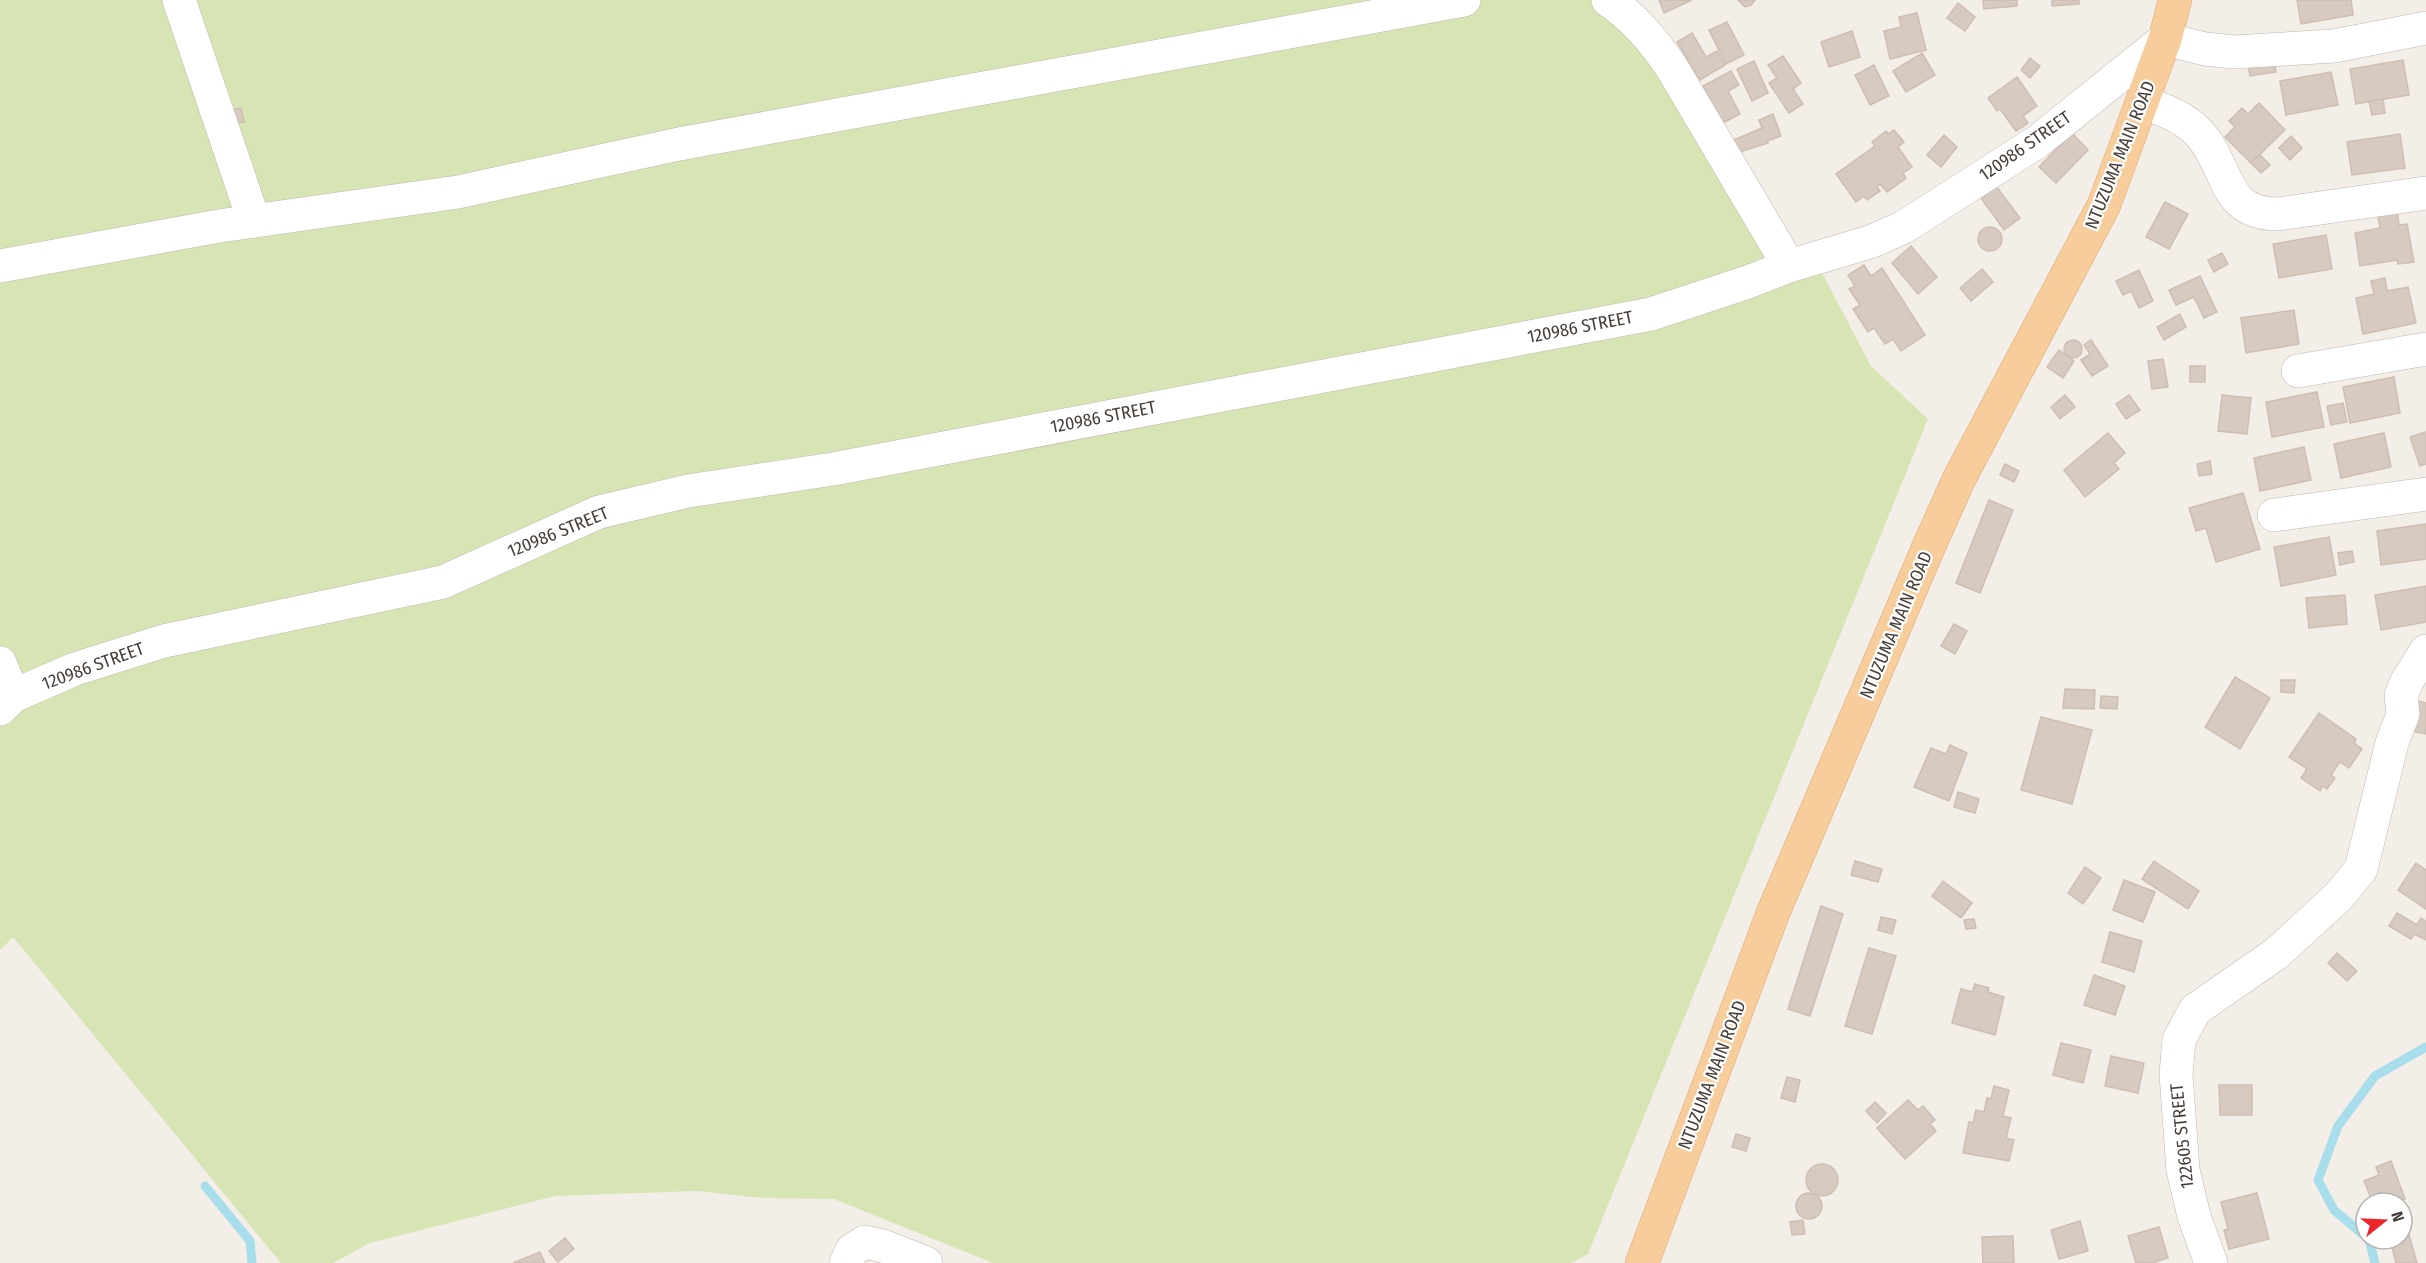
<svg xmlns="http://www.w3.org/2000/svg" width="2426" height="1263" font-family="'Fira Sans Condensed',sans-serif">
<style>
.green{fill:#d7e5b4}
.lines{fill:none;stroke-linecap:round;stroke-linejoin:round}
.stream{stroke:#a8ddec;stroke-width:9}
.building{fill:#d7cbc1;stroke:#cebeb2;stroke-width:1.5}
.minor-casing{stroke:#c1b7ae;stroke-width:34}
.major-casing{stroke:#dca76d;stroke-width:34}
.minor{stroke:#fff;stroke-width:33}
.major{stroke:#f8cd9c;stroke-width:33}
.labels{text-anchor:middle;stroke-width:4.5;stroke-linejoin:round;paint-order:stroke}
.street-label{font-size:18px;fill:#463e37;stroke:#fff}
</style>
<rect width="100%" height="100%" fill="#f3eee8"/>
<path class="green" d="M0 0H1637L1674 53 1788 236 1822 273 1871 366 1928 419 1588 1254 1571 1263H993L834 1199 762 1198 697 1191 555 1196 370 1243 333 1263H281L13 937 0 950Z"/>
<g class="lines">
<g class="stream">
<path d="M205 1186 250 1241 252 1263"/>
<path d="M2366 1237 2334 1210 2318 1180 2338 1126 2375 1076 2426 1047"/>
<path d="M2369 1239 2375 1263"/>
</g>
</g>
<g class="building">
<path d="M1659 0H1692L1664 13Z"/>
<path d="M1738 0H1755L1751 5 1745 7Z"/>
<path d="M1983 0H2017V6L1984 9Z"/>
<path d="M2052 0H2079V4L2052 6Z"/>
<path d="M2297 0H2351L2353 15 2301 24Z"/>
<path d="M1958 3 1975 17 1965 31 1947 18Z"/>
<path d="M1917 13 1926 50 1890 59 1884 31 1901 27 1899 17Z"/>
<path d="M1727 22 1744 55 1726 64 1709 30Z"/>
<path d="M1852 31 1860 57 1829 67 1821 42Z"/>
<path d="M1692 33 1706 57 1717 51 1725 65 1700 80 1677 42Z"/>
<path d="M1922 53 1935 75 1906 92 1893 71Z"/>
<path d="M2273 55 2276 72 2250 76 2247 59Z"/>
<path d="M1783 56 1801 83 1793 89 1803 104 1789 113 1769 83 1777 78 1768 65Z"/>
<path d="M2030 58 2040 66 2030 78 2021 70Z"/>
<path d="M2403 60 2409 95 2356 104 2350 69Z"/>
<path d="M1754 61 1768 93 1752 101 1737 69Z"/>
<path d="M1874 65 1889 96 1870 105 1855 75Z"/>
<path d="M1731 71 1739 85 1728 91 1740 114 1721 124 1703 86Z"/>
<path d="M2331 72 2338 105 2286 115 2280 81Z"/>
<path d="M2017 77 2037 106 2023 116 2028 123 2016 131 2000 109 1997 111 1988 98Z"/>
<path d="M2383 99 2385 113 2372 115 2369 101Z"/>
<path d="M2259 103 2285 130 2251 163 2225 137 2235 127 2229 121 2242 108 2248 114Z"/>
<path d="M241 108 244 122 231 124 229 110Z"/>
<path d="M1773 114 1781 136 1767 141 1768 143 1739 152 1734 140 1762 128 1759 120Z"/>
<path d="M1894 130 1904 142 1898 147 1912 167 1903 173 1906 178 1887 192 1880 184 1877 187 1880 191 1867 200 1864 196 1856 202 1836 174 1875 146 1872 142 1886 131 1888 134Z"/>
<path d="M2072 133 2088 150 2056 183 2039 167Z"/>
<path d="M2400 134 2405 168 2352 175 2347 142Z"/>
<path d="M1944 135 1957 147 1941 167 1927 155Z"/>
<path d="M2291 136 2302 148 2290 160 2279 148Z"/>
<path d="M2260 155 2270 165 2261 173 2251 163Z"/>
<path d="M1996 186 2020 218 2004 230 1981 198Z"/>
<path d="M2165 202 2188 214 2169 249 2146 237Z"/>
<path d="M2397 208 2399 225 2407 224 2414 262 2398 264 2397 260 2360 266 2355 233 2380 228 2377 211Z"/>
<circle cx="1990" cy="239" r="12"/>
<path d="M2326 235 2332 269 2279 278 2273 244Z"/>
<path d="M1911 246 1937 277 1918 294 1892 263Z"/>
<path d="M2222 253 2228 264 2214 272 2208 260Z"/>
<path d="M1864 265 1871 276 1882 268 1925 335 1901 351 1893 339 1885 344 1874 328 1868 332 1853 309 1860 305 1849 289 1855 286 1848 275Z"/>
<path d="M1982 269 1993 282 1971 301 1960 288Z"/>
<path d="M2139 270 2153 301 2139 308 2131 291 2123 295 2116 281Z"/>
<path d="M2200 276 2217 312 2204 318 2194 297 2176 305 2169 290Z"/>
<path d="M2385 278 2387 291 2408 287 2416 323 2363 334 2356 298 2374 294 2371 281Z"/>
<path d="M2294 310 2299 344 2246 353 2241 318Z"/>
<path d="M2180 314 2186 327 2164 340 2157 327Z"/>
<circle cx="2073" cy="349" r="9"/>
<path d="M2091 340 2108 366 2092 376 2081 360 2090 354 2084 345Z"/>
<path d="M2059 350 2074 361 2063 378 2047 367Z"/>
<path d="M2163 359 2168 387 2152 389 2148 361Z"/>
<rect x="2190" y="366" width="15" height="16"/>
<path d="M2394 377 2400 413 2350 423 2343 387Z"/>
<path d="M2317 392 2324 427 2272 437 2266 402Z"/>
<path d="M2065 395 2075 407 2060 419 2051 407Z"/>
<path d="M2129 395 2140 410 2126 419 2116 404Z"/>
<path d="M2222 395 2251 398 2247 434 2218 431Z"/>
<path d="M2343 403 2347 422 2331 425 2327 406Z"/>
<path d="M2426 432V464L2420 466 2410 437Z"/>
<path d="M2108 433 2125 453 2114 463 2119 469 2085 497 2064 470Z"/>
<path d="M2384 433 2391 467 2341 478 2334 444Z"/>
<path d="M2304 447 2311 480 2260 491 2254 458Z"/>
<path d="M2210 461 2212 474 2199 476 2197 464Z"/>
<path d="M2005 464 2019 471 2014 482 2000 475Z"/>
<path d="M2243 493 2260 549 2216 562 2206 528 2196 531 2189 508Z"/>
<path d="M1989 500 2013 510 1980 593 1956 583Z"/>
<path d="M2426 524V559L2381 565 2377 531Z"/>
<path d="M2329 537 2336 575 2281 586 2274 547Z"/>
<path d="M2352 551 2354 562 2340 565 2338 553Z"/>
<path d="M2426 586V622L2381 630 2375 595Z"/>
<path d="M2345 595 2347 624 2309 628 2306 598Z"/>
<path d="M1954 624 1967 631 1955 654 1941 646Z"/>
<path d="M2235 677 2270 698 2240 749 2205 727Z"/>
<path d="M2281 680H2295L2294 693 2281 692Z"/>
<path d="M2065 689 2095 690 2094 709 2063 708Z"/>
<path d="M2101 696 2118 697 2117 709 2100 708Z"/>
<path d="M2413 700 2426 703V734L2407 730Z"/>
<path d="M2319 713 2356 739 2354 743 2362 749 2349 768 2340 762 2331 775 2335 778 2327 789 2323 786 2320 791 2301 778 2307 769 2289 757Z"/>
<path d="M2041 717 2092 730 2072 804 2021 790Z"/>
<path d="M1950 745 1967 753 1949 801 1914 787 1931 748 1946 754Z"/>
<path d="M1958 792 1979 799 1975 813 1954 807Z"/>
<path d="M1855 861 1882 869 1878 882 1851 875Z"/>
<path d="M2154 861 2199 891 2188 909 2142 879Z"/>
<path d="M2416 863 2426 870V909L2398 890Z"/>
<path d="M2085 867 2101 878 2083 904 2068 893Z"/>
<path d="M2124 880 2155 892 2143 922 2113 910Z"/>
<path d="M1943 881 1972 903 1961 918 1932 896Z"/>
<path d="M1821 906 1843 914 1810 1016 1788 1009Z"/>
<path d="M2397 913 2417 925 2421 918 2426 921V940L2414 934 2411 939 2389 926Z"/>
<path d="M1881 917 1896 920 1892 934 1878 930Z"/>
<path d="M1974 919 1976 928 1966 929 1964 920Z"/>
<path d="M2110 932 2142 941 2134 972 2102 962Z"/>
<path d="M1869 948 1896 956 1872 1034 1845 1026Z"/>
<path d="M2337 953 2357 971 2347 981 2328 963Z"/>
<path d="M2094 975 2125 986 2115 1015 2084 1005Z"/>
<path d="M1975 984 1989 988 1988 992 2004 997 1995 1035 1952 1023 1961 989 1972 992Z"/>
<path d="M2061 1043 2091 1050 2083 1083 2053 1075Z"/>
<path d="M2111 1056 2144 1063 2138 1093 2105 1086Z"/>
<path d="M1787 1077 1800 1080 1795 1102 1781 1098Z"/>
<path d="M2219 1085H2252V1115H2220Z"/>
<path d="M1994 1086 2009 1090 2003 1116 2011 1118 2006 1138 2014 1140 2009 1161 1963 1153 1969 1122 1973 1123 1976 1110 1984 1112 1987 1098 1991 1099Z"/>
<path d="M1908 1100 1918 1110 1923 1106 1935 1120 1930 1124 1936 1131 1905 1159 1877 1128Z"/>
<path d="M1875 1102 1886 1113 1877 1123 1866 1111Z"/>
<path d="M1736 1134 1750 1138 1746 1151 1732 1147Z"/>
<path d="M2391 1161 2405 1199 2395 1203H2373L2364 1181 2379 1175 2376 1167Z"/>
<circle cx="1822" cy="1180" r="16"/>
<path d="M2257 1193 2269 1239 2229 1249 2224 1230 2228 1229 2221 1202Z"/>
<circle cx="1809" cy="1206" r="13"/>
<path d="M1803 1220 1805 1234 1792 1235 1790 1222Z"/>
<path d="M2080 1221 2088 1251 2059 1259 2051 1230Z"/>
<path d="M2159 1227 2168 1258 2152 1263H2136L2128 1236Z"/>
<path d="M2408 1231 2417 1263H2396L2390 1239H2402V1233Z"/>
<path d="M2013 1236 2014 1263H1983L1982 1237Z"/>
<path d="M565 1238 574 1249 558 1262 549 1251Z"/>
<path d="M540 1252 545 1263H513Z"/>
</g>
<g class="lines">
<defs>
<g id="minor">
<path d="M179 0 254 221"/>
<path d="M1608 0C1635 18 1654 41 1672 68L1789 266"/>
<path d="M2143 102C2163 110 2184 117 2199 133 2230 167 2221 214 2278 214L2426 193"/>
<path d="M0 266 219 226 458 192 679 144 1464 0"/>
<path d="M2298 371 2426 349"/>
<path d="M2274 515 2426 494"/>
<path d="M0 663 13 696"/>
<path d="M0 709 13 696 75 669 164 641 443 582 599 512 688 491 833 469 1651 314 1748 282 1789 266 1870 242 1904 227 2037 142 2165 39 2205 49 2234 52 2334 46 2426 28"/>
<path d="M846 1263 852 1250 865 1242 883 1246 926 1263"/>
<path d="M2211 1263 2194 1216 2183 1170 2176 1074 2179 1040 2195 1010 2277 953 2339 896 2361 869 2392 743 2403 714 2401 696 2407 681 2426 651"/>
</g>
<path id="major" d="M1642 1263 1773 913 1929 546 1959 479 2104 205 2165 39 2175 0"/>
</defs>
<use href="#minor" class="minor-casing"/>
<use href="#major" class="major-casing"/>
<use href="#minor" class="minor"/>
<use href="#major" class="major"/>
</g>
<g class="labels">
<g class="street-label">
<text transform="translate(2025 146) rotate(-35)" y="6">120986 STREET</text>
<text transform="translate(2120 155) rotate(-68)" y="6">NTUZUMA MAIN ROAD</text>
<text transform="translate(1580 327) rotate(-11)" y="6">120986 STREET</text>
<text transform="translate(1103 417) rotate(-11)" y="6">120986 STREET</text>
<text transform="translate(558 532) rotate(-22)" y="6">120986 STREET</text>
<text transform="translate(1896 625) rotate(-67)" y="6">NTUZUMA MAIN ROAD</text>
<text transform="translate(93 666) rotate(-20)" y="6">120986 STREET</text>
<text transform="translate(1712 1075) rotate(-69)" y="6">NTUZUMA MAIN ROAD</text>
<text transform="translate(2182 1136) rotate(-96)" y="6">122605 STREET</text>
</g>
</g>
<g transform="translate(2384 1221) rotate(72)"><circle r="28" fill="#ffffff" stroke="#b5b2af" stroke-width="1.5"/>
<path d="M0-4.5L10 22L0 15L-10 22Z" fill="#ed262c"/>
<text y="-9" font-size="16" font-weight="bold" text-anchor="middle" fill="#463e37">N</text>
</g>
</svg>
